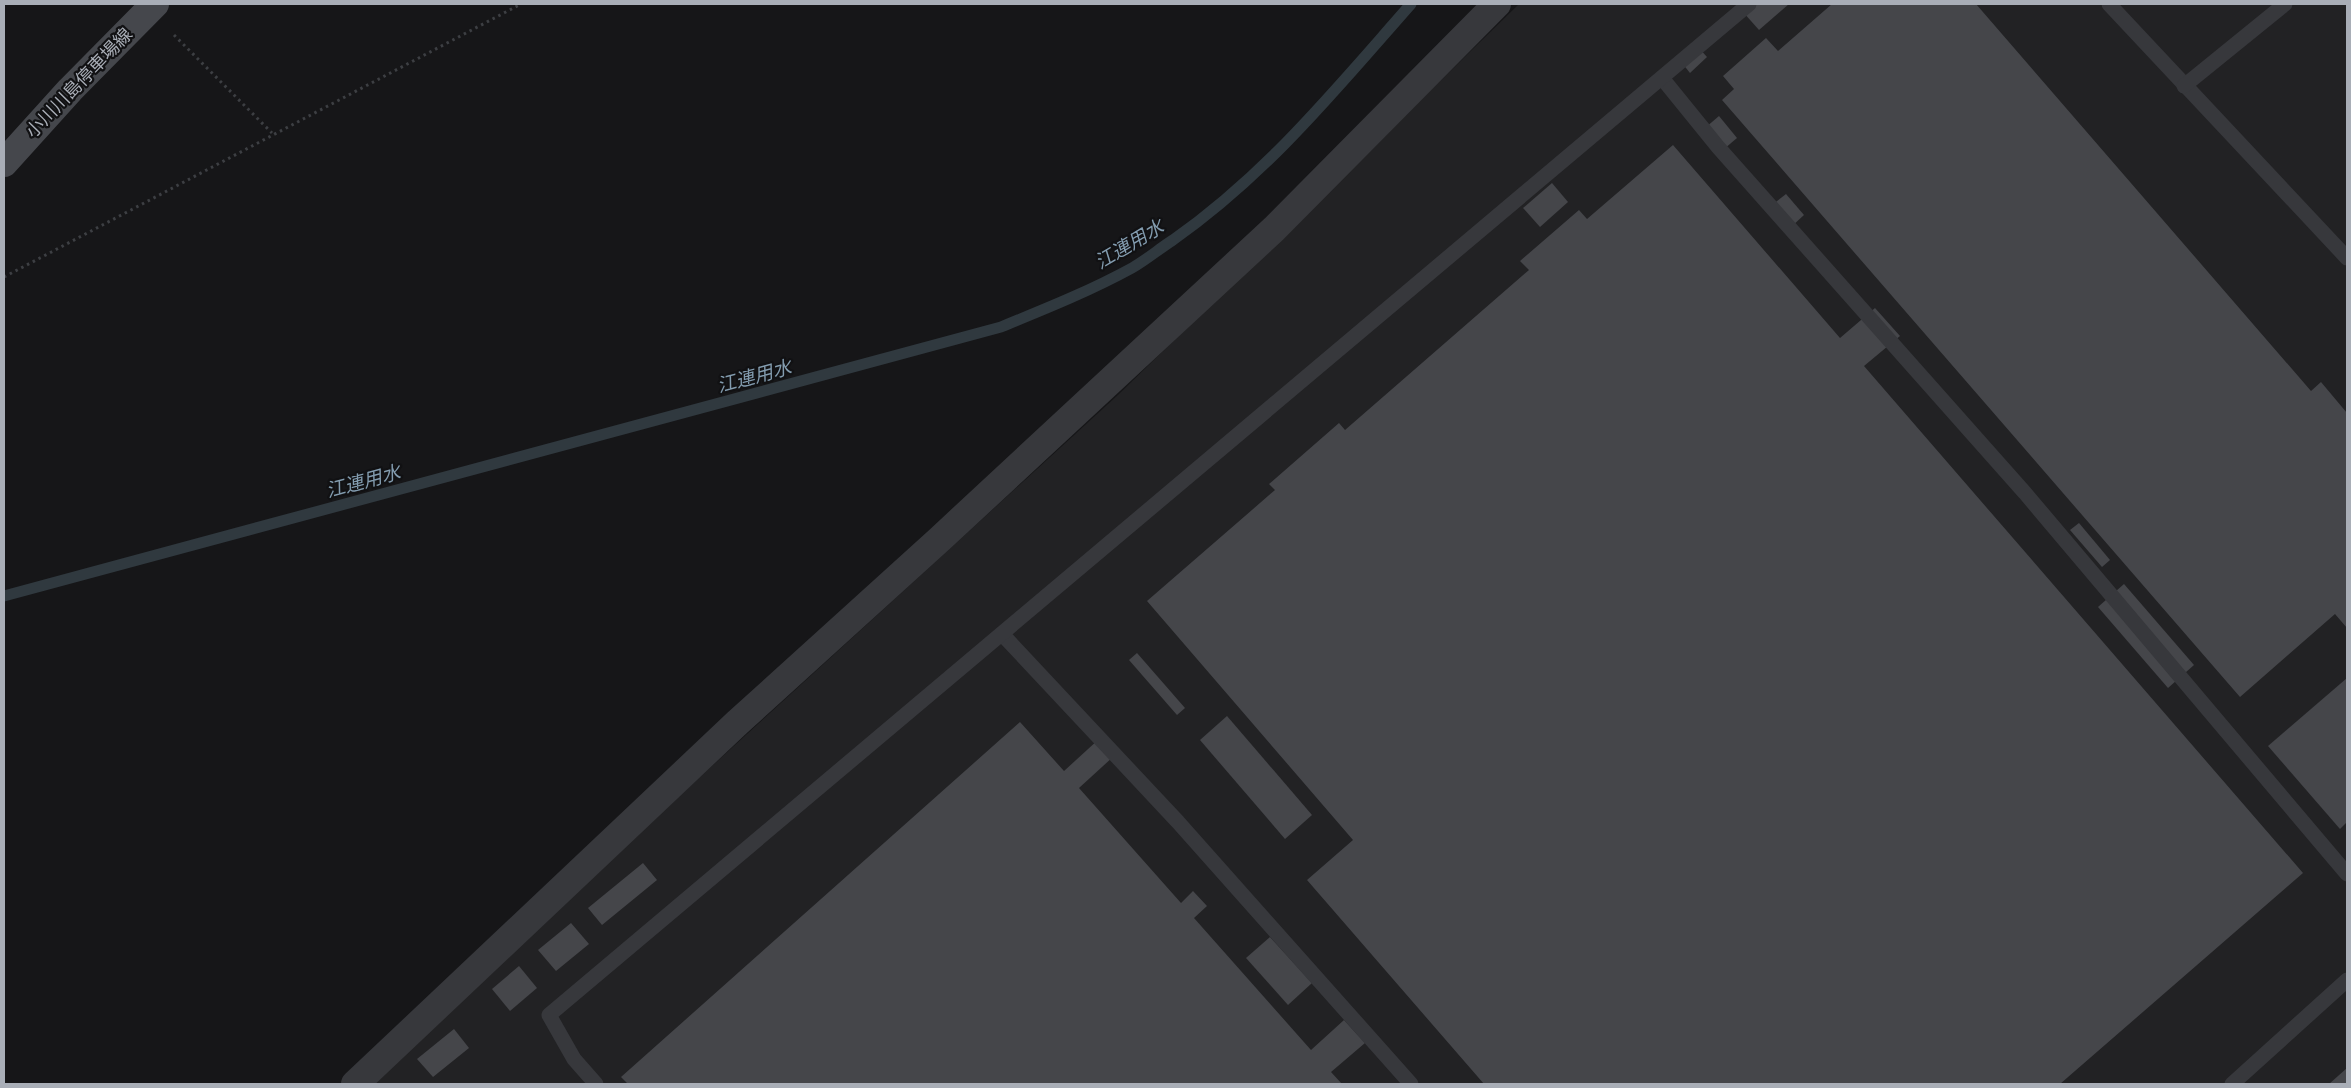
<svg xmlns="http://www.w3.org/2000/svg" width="2351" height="1088" font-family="'Work Sans','Noto Sans JP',sans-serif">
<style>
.built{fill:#222224}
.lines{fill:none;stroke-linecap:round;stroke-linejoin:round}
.stream{stroke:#30393f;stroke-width:11}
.building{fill:#45464a}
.path{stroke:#3d3f43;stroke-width:3;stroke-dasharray:2.5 4;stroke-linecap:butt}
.service{stroke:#37383c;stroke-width:15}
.minor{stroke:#37383c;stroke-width:28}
.secondary{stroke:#45474c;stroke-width:28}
.labels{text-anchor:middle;stroke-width:4.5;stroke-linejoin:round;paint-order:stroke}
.street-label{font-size:18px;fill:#a9aeb7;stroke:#111113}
.water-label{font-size:19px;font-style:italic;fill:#839caf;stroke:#111113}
</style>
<rect width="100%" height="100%" fill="#161618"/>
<path class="built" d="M1519 4H2347V1084H364L1119 394Z"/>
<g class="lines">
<path class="stream" d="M4 596 1001 327C1045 309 1090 291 1132 268 1146 260 1159 249 1173 240 1268 173 1335 90 1411 4"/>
</g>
<g class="building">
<path d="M1752 4H1789L1759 30 1743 12Z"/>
<path d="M1832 4H1976L2311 391 2321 382 2347 413V628L2335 614 2240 697 1722 100 1734 89 1723 76 1766 38 1778 51Z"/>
<path d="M1699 48 1707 57 1690 73 1682 63Z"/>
<path d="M1719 116 1737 138 1724 149 1705 128Z"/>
<path d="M1673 145 1840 338 1875 308 1900 336 1864 366 2303 873 2060 1084H1484L1307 880 1353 840 1147 601 1275 490 1269 484 1339 423 1345 430 1529 270 1520 261 1579 210 1587 219Z"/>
<path d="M1552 183 1568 202 1540 227 1523 208Z"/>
<path d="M1786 194 1804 215 1791 227 1772 205Z"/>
<path d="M2079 523 2110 560 2102 567 2070 530Z"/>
<path d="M2124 584 2194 665 2168 688 2098 607Z"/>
<path d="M1137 653 1185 708 1177 715 1129 660Z"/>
<path d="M2347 678V822L2340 829 2268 746Z"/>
<path d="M1227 716 1312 815 1285 839 1200 740Z"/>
<path d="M1020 722 1064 771 1099 739 1114 756 1079 788 1181 903 1193 891 1207 906 1194 918 1311 1050 1344 1020 1365 1043 1331 1072 1342 1084H628L621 1077Z"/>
<path d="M643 863 657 880 602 925 588 908Z"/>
<path d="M571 923 589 944 556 971 538 950Z"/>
<path d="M1270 937 1312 983 1288 1005 1246 958Z"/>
<path d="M519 966 537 988 510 1011 492 989Z"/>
<path d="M454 1029 469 1048 433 1077 417 1059Z"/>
<path d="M2347 1068V1084H2329Z"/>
</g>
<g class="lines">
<g class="path">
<path d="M174 35 272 133"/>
<path d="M4 277 521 4"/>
</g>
<g class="service">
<path d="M2109 4 2347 258"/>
<path d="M1662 78 1718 147 2025 493 2347 874"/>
<path d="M2184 86 2285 4"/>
<path d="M1002 634 1178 822 1411 1084"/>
<path d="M596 1084 574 1059 549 1015 1749 4"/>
<path d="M2232 1084 2347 980"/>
</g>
<path class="minor" d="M355 1084 737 723 940 539 1274 229 1497 4"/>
<path class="secondary" d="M4 163 70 90 155 4"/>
</g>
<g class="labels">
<g class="street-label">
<text transform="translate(79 83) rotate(-46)" y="6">小川川島停車場線</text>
</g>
<g class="water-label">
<text transform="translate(1129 244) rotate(-31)" y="7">江連用水</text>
<text transform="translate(754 376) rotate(-15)" y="7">江連用水</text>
<text transform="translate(363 481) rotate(-15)" y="7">江連用水</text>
</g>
</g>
<rect width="2351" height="1088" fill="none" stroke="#a9aeb7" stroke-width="10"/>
</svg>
